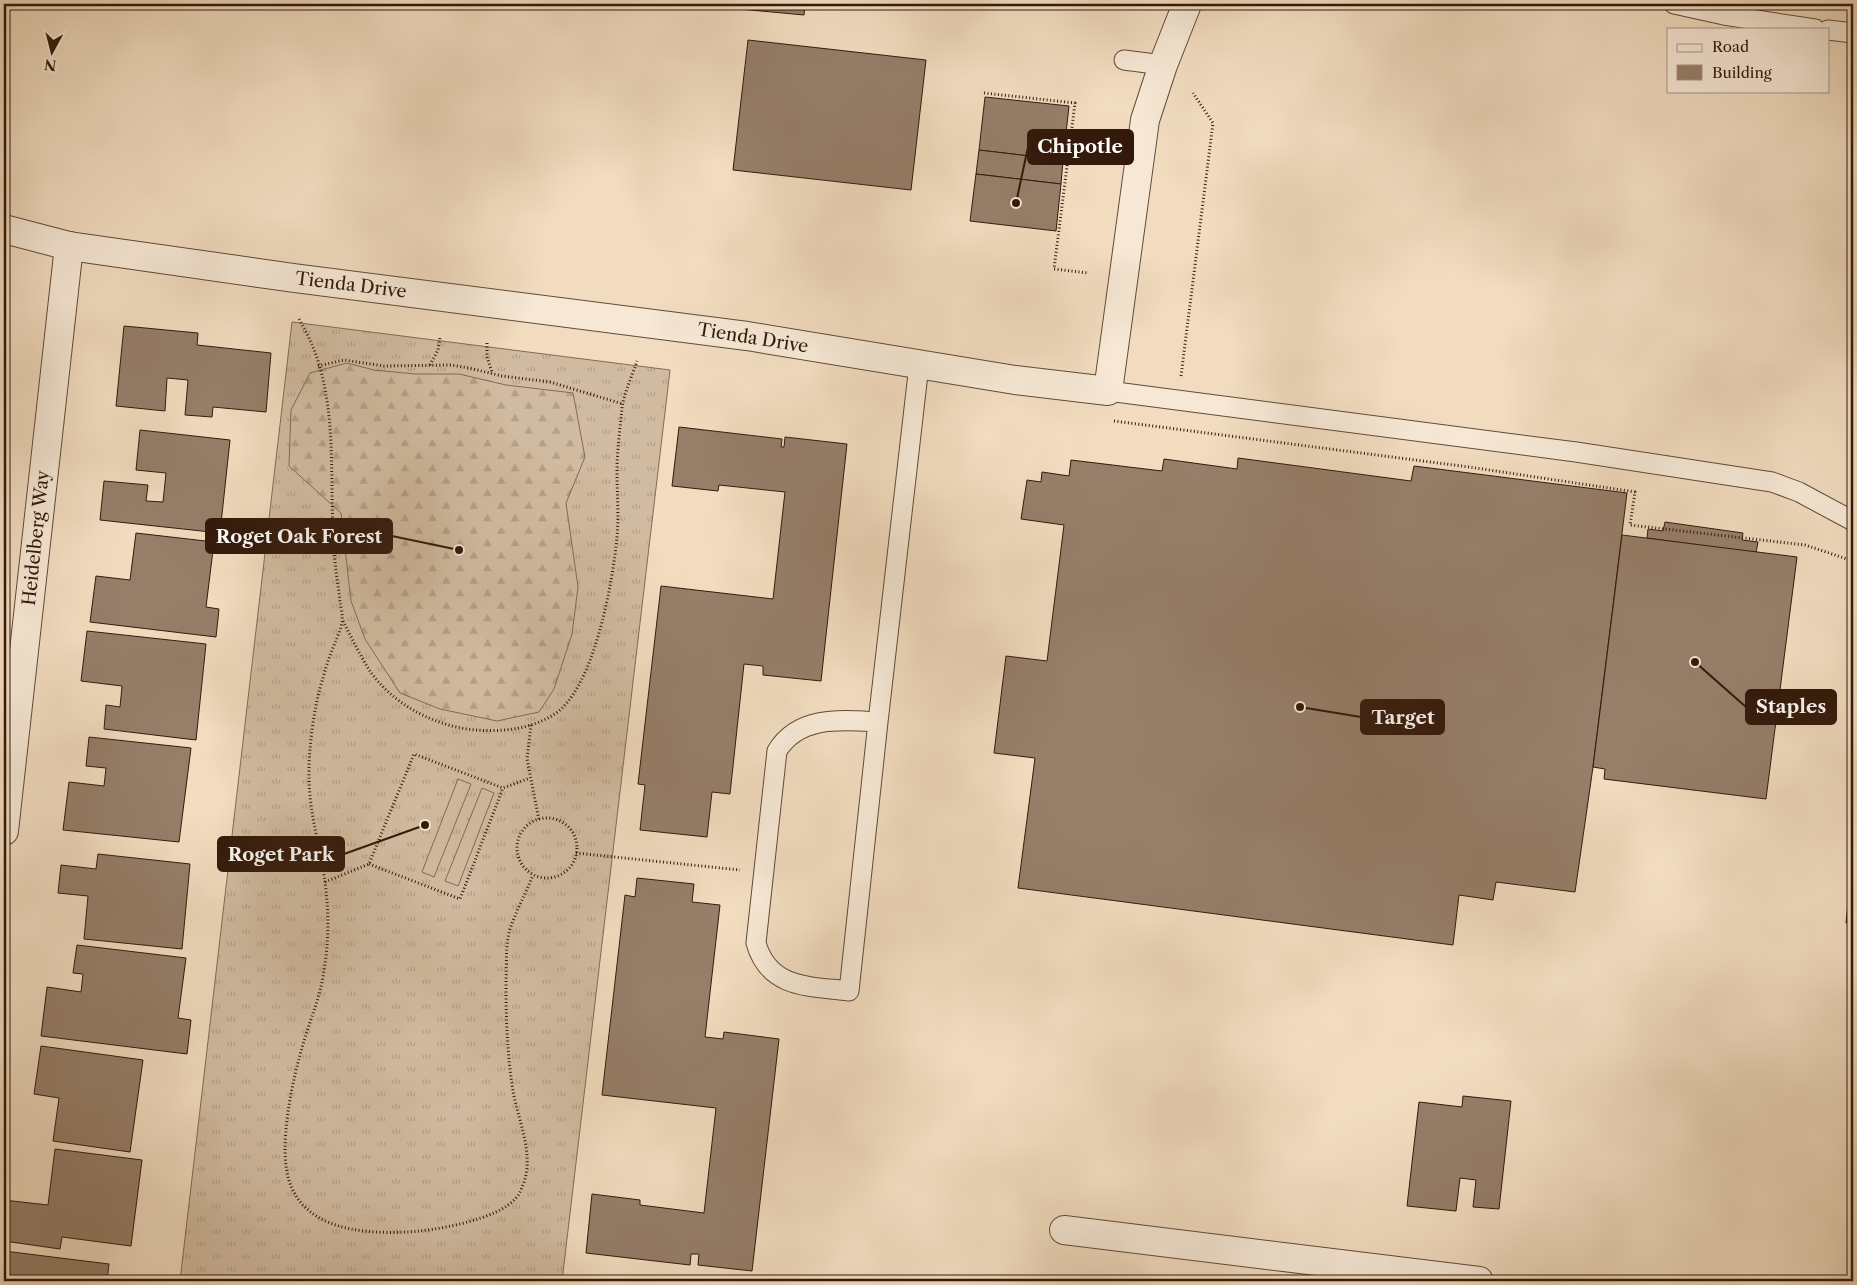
<svg xmlns="http://www.w3.org/2000/svg" width="1857" height="1285" font-family="'Libre Caslon Text',serif">
<style>
.grass{fill:url(#grass-tufts);stroke:#826a56}
.forest{fill:url(#forest-firs);stroke:#826a56}
.pitch{fill:#d1bba0;stroke:#826a56}
.building{fill:#967e69;stroke:#33190b}
.lines{fill:none;stroke-linecap:round;stroke-linejoin:round}
.service-casing{stroke:#624a38;stroke-width:21}
.minor-casing{stroke:#624a38;stroke-width:30}
.path{stroke:#33190b;stroke-width:3;stroke-dasharray:1 2.5;stroke-linecap:butt}
.service{stroke:#f6e8d5;stroke-width:19}
.minor{stroke:#f6e8d5;stroke-width:28}
.labels{text-anchor:middle;stroke-width:4;stroke-linejoin:round;paint-order:stroke}
.street-label{font-size:18px;fill:#33190b;stroke:#f6e8d5}
.leader{fill:none;stroke:#33190b;stroke-width:2}
.callout-dot{fill:#33190b;stroke:#f6e8d5;stroke-width:2}
.callout{fill:#33190b;stroke:#33190b;stroke-width:2}
.callout-label{font-size:19px;text-anchor:middle;font-weight:bold;fill:#fff}
</style>
<defs>
<pattern id="grass-tufts" width="24" height="20" patternUnits="userSpaceOnUse" patternTransform="scale(1.25)"><rect width="24" height="20" fill="#d1bba0"/><path d="M3 7l-1-3M5 7V3M7 7l1-3M15 17l-1-3M17 17v-4M19 17l1-3" fill="none" stroke="#b4a088"/></pattern>
<pattern id="forest-firs" width="22" height="20" patternUnits="userSpaceOnUse" patternTransform="scale(1.25)"><rect width="22" height="20" fill="#d1bba0"/><path d="M5 1l3.5 6h-7zM16 11l3.5 6h-7z" fill="#b4a088"/></pattern>
</defs>
<rect width="100%" height="100%" fill="#f1dcbf"/>
<filter id="stains"><feTurbulence type="fractalNoise" baseFrequency=".004" numOctaves="4"/><feColorMatrix values="0 0 0 0 .2 0 0 0 0 .09 0 0 0 0 .02 0 0 0 .5 -.17"/></filter>
<radialGradient id="worn" r=".72"><stop offset=".6" stop-color="#630" stop-opacity="0"/><stop offset="1" stop-color="#630" stop-opacity=".3"/></radialGradient>
<path class="grass" d="M292 322 670 370 562 1281H180Z"/>
<path class="forest" d="M347 363 374 370 415 374H459L506 385 573 393 585 457 566 503 578 587 572 634 554 689 539 712 497 721 440 709 400 693 365 639 351 601 341 513 289 466 291 410 310 373Z"/>
<g class="pitch">
<path d="M458 779 471 784 434 877 422 872Z"/>
<path d="M482 788 494 793 458 886 445 881Z"/>
</g>
<g class="building">
<path d="M740 4H805L804 15 739 9Z"/>
<path d="M748 40 926 60 911 190 733 170Z"/>
<path d="M985 97 1069 106 1063 160 979 150Z"/>
<path d="M979 150 1063 160 1061 184 976 174Z"/>
<path d="M976 174 1061 184 1056 231 970 221Z"/>
<path d="M124 326 198 333 197 345 271 353 266 412 213 407 212 417 185 415 188 380 167 378 165 411 116 406Z"/>
<path d="M679 427 782 439 781 447H784L785 437 847 444 821 681 763 675V666L744 664 730 794 712 792 707 837 640 830 645 785 638 784 661 586 773 599 785 492 719 485 718 491 672 486Z"/>
<path d="M140 430 230 440 220 533 100 520 104 481 148 485 146 501 163 502 166 473 136 470Z"/>
<path d="M1238 458 1411 481 1414 466 1627 493 1593 767 1575 892 1496 882 1493 900 1459 895 1453 945 1018 888 1035 758 994 753 1006 656 1047 661 1064 525 1021 519 1027 480 1041 482 1042 472 1069 476 1071 460 1162 471 1164 459 1237 469Z"/>
<path d="M1665 522 1743 533 1742 540 1758 542 1756 553 1647 538 1648 529 1663 531Z"/>
<path d="M136 533 214 542 206 607 219 609 216 637 90 622 96 576 130 580Z"/>
<path d="M1622 535 1797 557 1766 799 1604 779 1605 769 1593 767Z"/>
<path d="M87 631 206 644 196 740 104 729 106 705 120 707 122 686 81 681Z"/>
<path d="M89 737 191 748 179 842 63 830 69 782 104 786 106 768 86 766Z"/>
<path d="M98 854 190 864 182 949 84 939 88 896 58 893 61 865 96 869Z"/>
<path d="M1853 855V923H1846Z"/>
<path d="M637 878 694 884 692 902 720 905 705 1037 723 1039 724 1032 779 1039 752 1271 698 1265 699 1254H691L690 1265 586 1253 592 1194 640 1200V1205L704 1213 716 1108 602 1095 625 895 635 897Z"/>
<path d="M77 945 186 958 178 1018 191 1020 187 1054 41 1036 47 987 81 992 83 974 73 973Z"/>
<path d="M41 1046 143 1060 130 1152 53 1141 59 1098 34 1094Z"/>
<path d="M1463 1096 1511 1101 1499 1209 1473 1207 1476 1180 1460 1178 1456 1211 1407 1206 1419 1102 1462 1107Z"/>
<path d="M55 1149 142 1160 131 1246 62 1237 60 1249 4 1241V1200L48 1205Z"/>
<path d="M4 1251 109 1264 107 1281H4Z"/>
</g>
<g class="lines">
<defs>
<g id="service">
<path d="M1674 4 1724 15 1815 29"/>
<path d="M1828 30 1853 33"/>
<path d="M1124 60 1163 65"/>
<path d="M1108 391 1576 452 1772 482 1799 492 1853 521"/>
<path d="M878 722C842 720 799 715 777 751L756 943C769 989 809 986 849 991L878 722 919 365"/>
</g>
<g id="minor">
<path d="M4 229 69 246 294 278 747 336 1015 380 1108 391 1145 120 1163 65 1187 4"/>
<path d="M4 831 69 246"/>
<path d="M1064 1230 1479 1281"/>
</g>
</defs>
<use href="#service" class="service-casing"/>
<use href="#minor" class="minor-casing"/>
<g class="path">
<path d="M984 93 1075 103 1054 269 1088 273"/>
<path d="M299 319C305 330 311 341 315 352 338 416 329 483 334 549 335 567 338 584 340 601 341 607 343 616 342 622 341 629 337 637 335 643 330 655 326 666 323 678 314 704 308 753 309 780 310 815 320 848 325 882 329 912 329 941 324 970 321 995 311 1017 304 1041 293 1077 276 1151 291 1186 309 1230 364 1234 406 1232 433 1231 498 1220 516 1198 520 1194 521 1189 523 1185 535 1155 518 1120 513 1091 507 1054 506 1017 506 981 507 964 505 946 510 929 516 911 526 893 533 875"/>
<path d="M487 343V357L492 372"/>
<path d="M430 365 438 350 440 337"/>
<path d="M318 366 344 360 384 366 451 365 469 368 502 376 550 382 623 404"/>
<path d="M1181 376 1213 123 1193 93"/>
<path d="M1114 421 1469 467 1635 492 1630 525 1805 545 1853 561"/>
<path d="M343 621C351 637 359 653 368 668 390 703 435 727 476 730 502 732 531 729 553 715 594 691 613 581 617 537 619 516 617 494 617 472 617 451 620 429 622 408 624 393 632 376 637 361"/>
<path d="M531 725 527 759 539 820"/>
<circle cx="547" cy="848" r="30"/>
<path d="M576 853 740 870"/>
<path d="M369 864 460 899 503 788"/>
<path d="M325 882 369 864 414 754 503 788 530 778"/>
</g>
<use href="#service" class="service"/>
<use href="#minor" class="minor"/>
</g>
<g class="labels">
<g class="street-label">
<text transform="translate(351 285) rotate(7)" y="6">Tienda Drive</text>
<text transform="translate(753 338) rotate(9)" y="6">Tienda Drive</text>
<text transform="translate(36 538) rotate(-84)" y="6">Heidelberg Way</text>
</g>
</g>
<path class="leader" d="M1016 203L1028 147M459 550L392 536M1695 662L1746 707M1300 707L1361 717M425 825L344 854"/>
<g class="callout-dot">
<circle cx="1016" cy="203" r="5"/>
<circle cx="459" cy="550" r="5"/>
<circle cx="1695" cy="662" r="5"/>
<circle cx="1300" cy="707" r="5"/>
<circle cx="425" cy="825" r="5"/>
</g>
<g class="callout">
<rect x="1028" y="130" width="105" height="34" rx="5"/>
<rect x="206" y="519" width="186" height="34" rx="5"/>
<rect x="1746" y="690" width="90" height="34" rx="5"/>
<rect x="1361" y="700" width="83" height="34" rx="5"/>
<rect x="218" y="837" width="126" height="34" rx="5"/>
</g>
<g class="callout-label">
<text x="1080" y="153">Chipotle</text>
<text x="299" y="543">Roget Oak Forest</text>
<text x="1791" y="713">Staples</text>
<text x="1403" y="724">Target</text>
<text x="281" y="861">Roget Park</text>
</g>
<rect width="1857" height="1285" fill="none" stroke="#f1dcbf" stroke-width="20"/>
<rect x="5" y="5" width="1847" height="1275" fill="none" stroke="#33190b" stroke-width="2.5"/>
<rect x="10" y="10" width="1837" height="1265" fill="none" stroke="#33190b"/>
<rect x="1667" y="28" width="162" height="65" fill="#f6e8d5" stroke="#a89584"/>
<rect x="1677" y="44" width="25" height="8" fill="#f6e8d5" stroke="#a89584"/>
<text x="1712" y="52" font-size="15" fill="#33190b">Road</text>
<rect x="1677" y="65" width="25" height="15" fill="#967e69" stroke="#a89584"/>
<text x="1712" y="78" font-size="15" fill="#33190b">Building</text>
<g transform="translate(52 52) rotate(187)" stroke="#f6e8d5" stroke-width="4" paint-order="stroke">
<path d="M0-4L9 19L0 12L-9 19Z" fill="#33190b"/>
<text y="-8" font-size="14" font-weight="bold" text-anchor="middle" fill="#33190b">N</text>
</g>
<rect width="100%" height="100%" filter="url(#stains)"/>
<rect width="100%" height="100%" fill="url(#worn)"/>
</svg>
